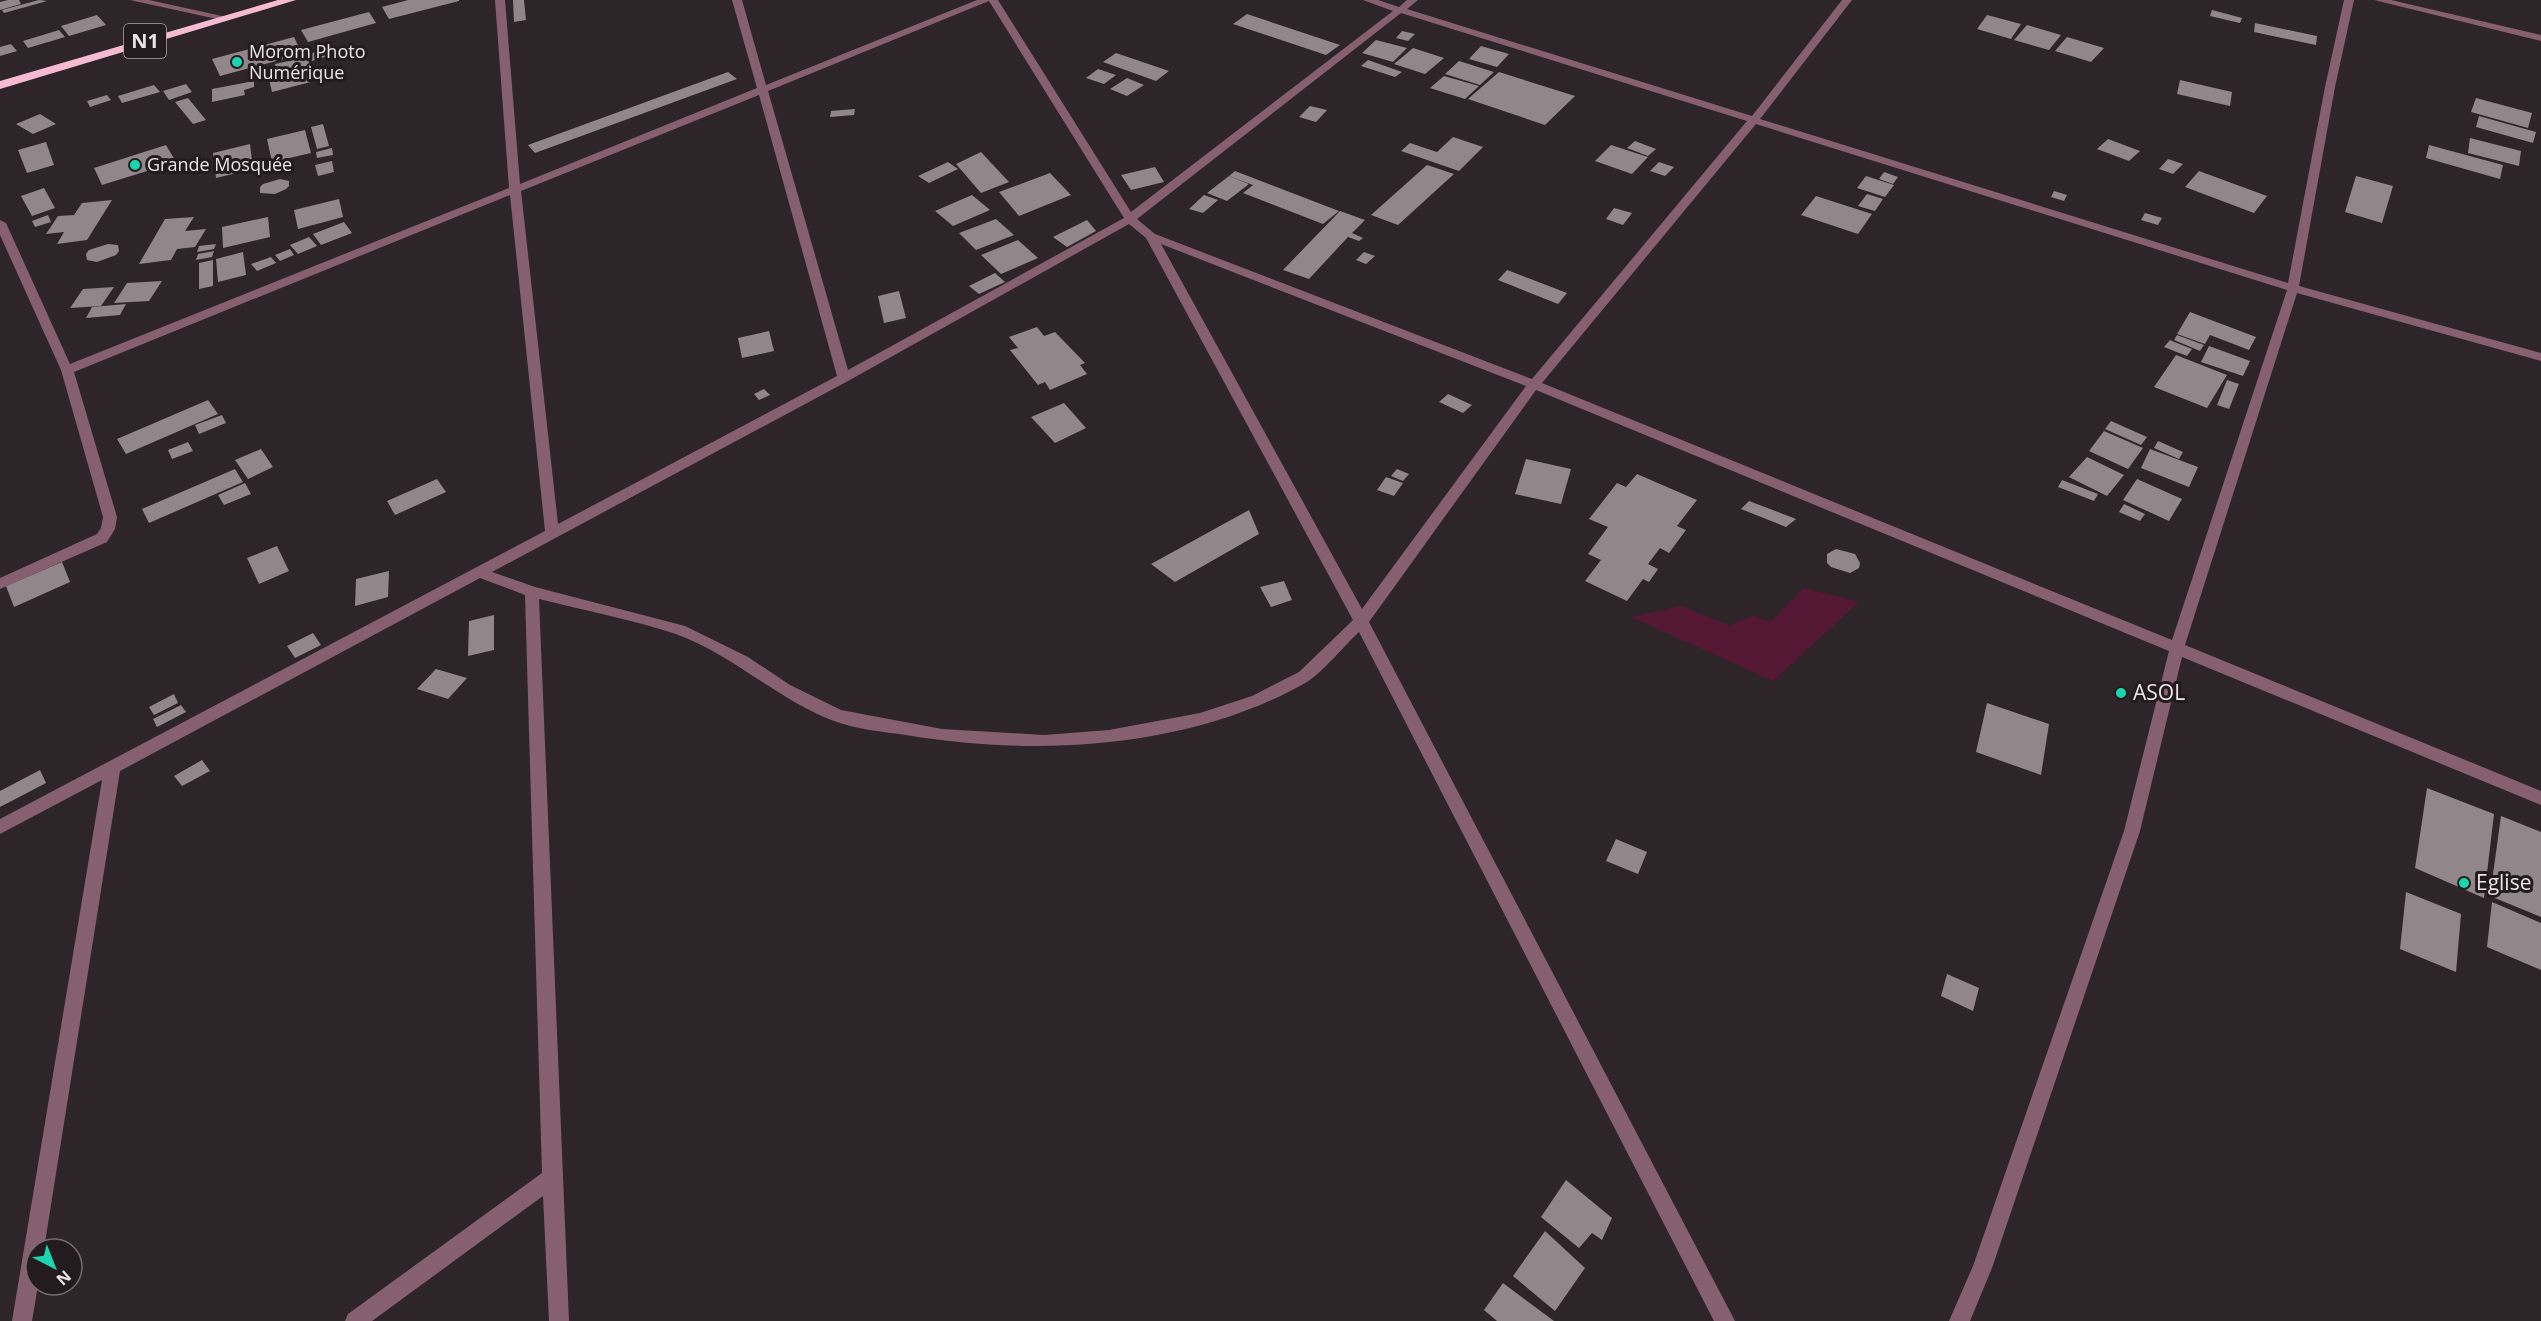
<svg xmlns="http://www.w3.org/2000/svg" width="2541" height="1321" font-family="'Open Sans',sans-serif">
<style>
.green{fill:#541835}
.building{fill:#91878a}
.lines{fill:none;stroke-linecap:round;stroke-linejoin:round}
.street{fill:#87606f;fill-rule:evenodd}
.highway{fill:#f6bbd1;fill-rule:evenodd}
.poi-dot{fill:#1bd5b1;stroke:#241b1e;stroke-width:2}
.labels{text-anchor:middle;stroke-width:6;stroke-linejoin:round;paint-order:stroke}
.far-poi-label{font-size:18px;fill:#ebe5e7;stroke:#241b1e;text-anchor:start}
.shield{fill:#241b1e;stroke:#afa8ab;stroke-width:1.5}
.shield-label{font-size:20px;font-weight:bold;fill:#ebe5e7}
.poi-label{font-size:21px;fill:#ebe5e7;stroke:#241b1e;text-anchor:start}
</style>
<rect width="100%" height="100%" fill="#2d2528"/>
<path class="green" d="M1804 588 1859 602 1773 681 1631 617 1681 606 1731 626 1738 621 1754 616 1770 622Z"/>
<g class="building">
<path d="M8 0H19L21 4 0 10V2Z"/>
<path d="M39 0 47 1 4 13 2 10Z"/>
<path d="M408 0H459V1L389 19 382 7Z"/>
<path d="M513 0H524L526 20 514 22Z"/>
<path d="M2212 10 2242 18 2240 23 2210 16Z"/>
<path d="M369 12 376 23 308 42 301 30Z"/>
<path d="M1247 14 1340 45 1326 55 1233 24Z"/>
<path d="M97 15 106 25 69 36 61 26Z"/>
<path d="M1987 15 2021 24 2011 39 1977 29Z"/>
<path d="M2255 23 2317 36 2316 45 2254 32Z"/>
<path d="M2027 25 2061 35 2049 50 2014 40Z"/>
<path d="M59 30 65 37 28 48 23 41Z"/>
<path d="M1402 31 1415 34 1408 41 1396 38Z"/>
<path d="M294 37 302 54 220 76 212 59Z"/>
<path d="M2067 37 2104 48 2091 62 2055 51Z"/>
<path d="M1376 40 1407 48 1393 62 1362 53Z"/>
<path d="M11 44 17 51 0 56V47Z"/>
<path d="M327 44 331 55 312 61 308 54 316 52 314 47Z"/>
<path d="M1481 46 1509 54 1497 67 1469 59Z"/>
<path d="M1413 48 1444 58 1425 74 1394 64Z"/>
<path d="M1116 53 1169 71 1156 81 1103 62Z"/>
<path d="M307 57 311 68 278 76 275 64Z"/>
<path d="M1368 60 1402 72 1395 77 1361 66Z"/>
<path d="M1459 61 1494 72 1480 85 1445 74Z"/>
<path d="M1098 69 1116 75 1104 84 1086 78Z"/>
<path d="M308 70 311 82 272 92 269 79Z"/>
<path d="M728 72 737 79 535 153 528 145Z"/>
<path d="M1499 72 1575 96 1545 125 1468 99Z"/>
<path d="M1444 76 1479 86 1465 99 1430 88Z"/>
<path d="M1127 78 1144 85 1127 96 1110 89Z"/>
<path d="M2180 80 2232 92 2230 106 2177 94Z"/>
<path d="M254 81V87L244 90 245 95 212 102V89Z"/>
<path d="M186 84 192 92 169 100 163 91Z"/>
<path d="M154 85 160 92 122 103 118 96Z"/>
<path d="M107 95 111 100 90 107 87 101Z"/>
<path d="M188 98 206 120 193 124 175 102Z"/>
<path d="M2476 98 2532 113 2528 128 2471 112Z"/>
<path d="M1310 106 1327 110 1316 122 1299 117Z"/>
<path d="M855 109 854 115 830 117 831 111Z"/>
<path d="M40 114 56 124 33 134 16 124Z"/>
<path d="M2479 116 2536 132 2533 143 2476 127Z"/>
<path d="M323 124 329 146 317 149 311 127Z"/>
<path d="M305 130 311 153 272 162 267 139Z"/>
<path d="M1453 137 1483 147 1459 171 1401 151 1410 143 1437 152Z"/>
<path d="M2470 138 2521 151 2519 166 2468 153Z"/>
<path d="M2108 139 2140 151 2129 161 2097 149Z"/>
<path d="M1635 141 1656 149 1648 156 1627 148Z"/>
<path d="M46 142 54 165 27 173 18 150Z"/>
<path d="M250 144 253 169 216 178 213 153Z"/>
<path d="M166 145 176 162 102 185 94 168Z"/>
<path d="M1611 145 1648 157 1632 174 1595 161Z"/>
<path d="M2429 145 2503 165 2500 179 2426 158Z"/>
<path d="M332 148 333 155 317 158 316 152Z"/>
<path d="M981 152 1009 182 981 193 956 164Z"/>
<path d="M2168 159 2183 164 2173 174 2159 169Z"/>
<path d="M332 161 334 172 318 176 315 165Z"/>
<path d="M948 162 958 169 929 183 918 176Z"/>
<path d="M1659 162 1674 167 1665 176 1650 171Z"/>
<path d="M1427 165 1454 174 1398 225 1371 215Z"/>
<path d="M1155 167 1164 182 1131 190 1121 175Z"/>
<path d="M1235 171 1339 211 1323 224 1243 193 1253 185 1229 176Z"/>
<path d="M2199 171 2267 196 2254 213 2185 187Z"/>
<path d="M1884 172 1898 177 1893 184 1879 179Z"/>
<path d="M1050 173 1071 195 1019 216 999 192Z"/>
<path d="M1229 176 1249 184 1227 201 1207 193Z"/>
<path d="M1866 176 1894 185 1885 197 1857 188Z"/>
<path d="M2356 176 2393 186 2382 223 2345 212Z"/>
<path d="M280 179 289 181V186L286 189 275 194 260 193V187L263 184Z"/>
<path d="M44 188 55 208 32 216 21 196Z"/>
<path d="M2054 191 2067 195 2064 201 2051 197Z"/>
<path d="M1867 194 1883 199 1875 211 1858 206Z"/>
<path d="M972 195 990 210 953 226 935 211Z"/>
<path d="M1204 195 1218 200 1203 213 1189 209Z"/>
<path d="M1816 196 1872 214 1858 234 1801 215Z"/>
<path d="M339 199 343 217 298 229 294 210Z"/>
<path d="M112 200 87 240 57 244 64 232 46 234 58 216 74 215 82 203Z"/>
<path d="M1614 208 1632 213 1623 225 1606 219Z"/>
<path d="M1340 211 1365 220 1352 233 1363 238 1359 241 1348 237 1309 279 1283 270Z"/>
<path d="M2145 213 2162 218 2158 225 2141 220Z"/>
<path d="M48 215 51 222 35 227 32 221Z"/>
<path d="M194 217 185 231 206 229 195 247 177 249 171 260 139 264 165 219Z"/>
<path d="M268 217 270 237 223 248 222 227Z"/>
<path d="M996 219 1014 235 976 250 959 233Z"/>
<path d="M1087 220 1096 231 1067 247 1053 237Z"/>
<path d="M344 222 352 233 321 245 313 234Z"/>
<path d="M309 237 317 246 298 254 290 245Z"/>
<path d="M1018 240 1038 258 1001 274 981 255Z"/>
<path d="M108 244 118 245 119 251 116 255 97 262 87 260 86 254 89 250Z"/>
<path d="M216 244 214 249 197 252 199 246Z"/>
<path d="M290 249 294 255 280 261 275 255Z"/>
<path d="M214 251 212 257 196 260 198 254Z"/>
<path d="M243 252 246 275 218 282 216 259Z"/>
<path d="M1364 252 1375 256 1366 264 1356 260Z"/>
<path d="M271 257 276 263 257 271 251 264Z"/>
<path d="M213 260V286L199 289V263Z"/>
<path d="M1507 270 1567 293 1558 304 1498 280Z"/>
<path d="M995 273 1005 282 979 294 969 286Z"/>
<path d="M162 281 149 301 114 303 127 283Z"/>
<path d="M114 287 101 306 70 308 83 289Z"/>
<path d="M899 291 906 318 884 323 878 296Z"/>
<path d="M126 304 120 315 86 318 92 307Z"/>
<path d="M2190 312 2256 337 2249 350 2210 335 2205 344 2177 334Z"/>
<path d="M1037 327 1044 336 1055 332 1085 363 1080 365 1087 374 1050 390 1045 382 1038 385 1010 350 1018 348 1009 337Z"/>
<path d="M769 331 774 351 742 358 738 338Z"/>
<path d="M2177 335 2204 345 2200 351 2174 340Z"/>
<path d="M2170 340 2172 341 2192 349 2187 356 2164 347Z"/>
<path d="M2209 346 2250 361 2243 376 2201 362Z"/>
<path d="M2176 355 2227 375 2207 408 2154 387Z"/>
<path d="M2227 380 2239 384 2229 409 2217 405Z"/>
<path d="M764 389 770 395 759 400 754 394Z"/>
<path d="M1448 394 1472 405 1463 413 1439 402Z"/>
<path d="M208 400 218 414 126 454 117 439Z"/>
<path d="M1064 403 1086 428 1055 443 1031 417Z"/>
<path d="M222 415 226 423 199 434 195 425Z"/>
<path d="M2111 421 2147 437 2141 445 2105 429Z"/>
<path d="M2104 431 2143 448 2128 469 2089 451Z"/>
<path d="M2158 441 2183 452 2179 459 2154 448Z"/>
<path d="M188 442 193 451 172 459 168 450Z"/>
<path d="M261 449 273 467 248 479 235 460Z"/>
<path d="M2150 449 2198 467 2189 487 2141 468Z"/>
<path d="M2087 457 2124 475 2107 496 2069 477Z"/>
<path d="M1526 459 1571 469 1561 504 1515 494Z"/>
<path d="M235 469 243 482 149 523 142 509Z"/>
<path d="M1397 469 1409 474 1403 481 1391 476Z"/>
<path d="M1637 474 1697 500 1677 526 1686 530 1669 553 1660 548 1648 564 1658 569 1649 582 1643 579 1627 601 1585 581 1601 560 1588 554 1608 527 1589 519 1617 483 1626 487Z"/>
<path d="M1386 477 1403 483 1394 496 1377 490Z"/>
<path d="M437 479 446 492 395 515 387 501Z"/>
<path d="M2137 479 2182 499 2169 521 2123 500Z"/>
<path d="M2062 480 2098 494 2094 501 2058 487Z"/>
<path d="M245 483 251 494 224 505 218 495Z"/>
<path d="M1749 501 1796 519 1786 527 1741 509Z"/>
<path d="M2124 504 2145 514 2140 521 2119 512Z"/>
<path d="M1249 510 1259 534 1175 582 1151 564Z"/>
<path d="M277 546 289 571 259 584 247 558Z"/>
<path d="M1836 549 1855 554 1860 563 1859 568 1850 573 1831 567 1827 563V554Z"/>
<path d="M62 562 70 582 14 607 6 586Z"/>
<path d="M389 571 388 597 355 606 356 579Z"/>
<path d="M1284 581 1292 600 1271 607 1260 587Z"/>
<path d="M494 615V650L468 656 469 621Z"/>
<path d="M313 633 321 645 295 658 287 646Z"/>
<path d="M436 669 467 678 448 699 417 689Z"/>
<path d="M174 694 178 703 154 715 149 707Z"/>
<path d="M1987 703 2049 724 2041 775 1976 752Z"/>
<path d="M181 705 186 712 157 727 153 719Z"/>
<path d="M202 760 210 771 182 786 174 776Z"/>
<path d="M40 770 46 783 0 807V791Z"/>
<path d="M2427 788 2494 814 2484 898 2415 868Z"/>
<path d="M2501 816 2541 832V917L2490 896Z"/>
<path d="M1616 839 1647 852 1638 874 1606 861Z"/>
<path d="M2406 892 2461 914 2456 972 2400 949Z"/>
<path d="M2492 902 2541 923V970L2487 947Z"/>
<path d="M1947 974 1979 988 1973 1011 1941 996Z"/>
<path d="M1566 1180 1612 1218 1602 1240 1592 1233 1579 1248 1541 1217Z"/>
<path d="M1545 1231 1585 1268 1555 1311 1513 1276Z"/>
<path d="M1503 1283 1554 1321H1497L1484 1310Z"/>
</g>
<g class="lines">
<g class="street">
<path d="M130 0H149L231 18 226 21Z"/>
<path d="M495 0H505L520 184 757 88 732 0H742L766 85 977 0H998L1131 212 1393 11 1363 0H1378L1399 7 1407 0H1418L1407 9 1752 116 1842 0H1852L1760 119 2288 283 2325 87 2344 0H2354L2335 87 2299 286 2541 353V361L2297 293 2185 645 2541 791V805L2182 657 2140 831 1992 1268 1970 1321H1949L1973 1266 2124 831 2169 651 1536 390 1369 622 1735 1321H1714L1359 632C1344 646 1324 671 1307 682 1190 749 1036 757 906 735 883 732 856 729 834 721 778 700 733 655 676 634 634 620 583 610 539 599L569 1321H549L543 1196 372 1321H345L348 1314 542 1173 525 595 480 578 120 771 44 1249H36V1285H38L32 1321H12L102 780 0 834V819L545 531 510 195 74 372 117 517 115 529 107 542 0 589V578L97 534 101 528 103 517 61 370 0 235V220L6 223 70 364 509 188ZM989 1 1124 218 848 370 768 91ZM1401 13 1747 121 1532 379 1155 234 1137 219ZM759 95 837 376 558 524 521 191ZM1756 124 2287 290 2172 640 1542 383ZM1129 224 1146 238 1353 620 1299 672 1252 696 1200 713 1109 730 1044 735 942 729 841 710 790 685 748 657 685 626 535 587 492 572 848 381ZM1161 244 1526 386 1362 609Z"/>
<path d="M2374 0H2391L2541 35V41Z"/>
</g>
<path class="highway" d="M278 0H296L0 89V81Z"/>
</g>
<g class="poi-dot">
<circle cx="237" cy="62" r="6"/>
<circle cx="135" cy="165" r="6"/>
<circle cx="2121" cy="693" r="6"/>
<circle cx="2464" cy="883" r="6"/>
</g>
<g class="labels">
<g class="far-poi-label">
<text x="249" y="58">Morom Photo<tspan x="249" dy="21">Numérique</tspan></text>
<text x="147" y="171">Grande Mosquée</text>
</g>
<rect class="shield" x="124" y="24" width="42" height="34" rx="4.5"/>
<g class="shield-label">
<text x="145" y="48">N1</text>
</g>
<g class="poi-label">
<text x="2133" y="700">ASOL</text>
<text x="2476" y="890">Eglise</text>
</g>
</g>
<g transform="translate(54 1267) rotate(138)"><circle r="28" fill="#241b1e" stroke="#746c6e" stroke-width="1.5"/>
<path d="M0-4.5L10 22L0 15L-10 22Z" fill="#1bd5b1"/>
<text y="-9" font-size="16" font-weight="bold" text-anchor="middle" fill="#ebe5e7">N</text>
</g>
</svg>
